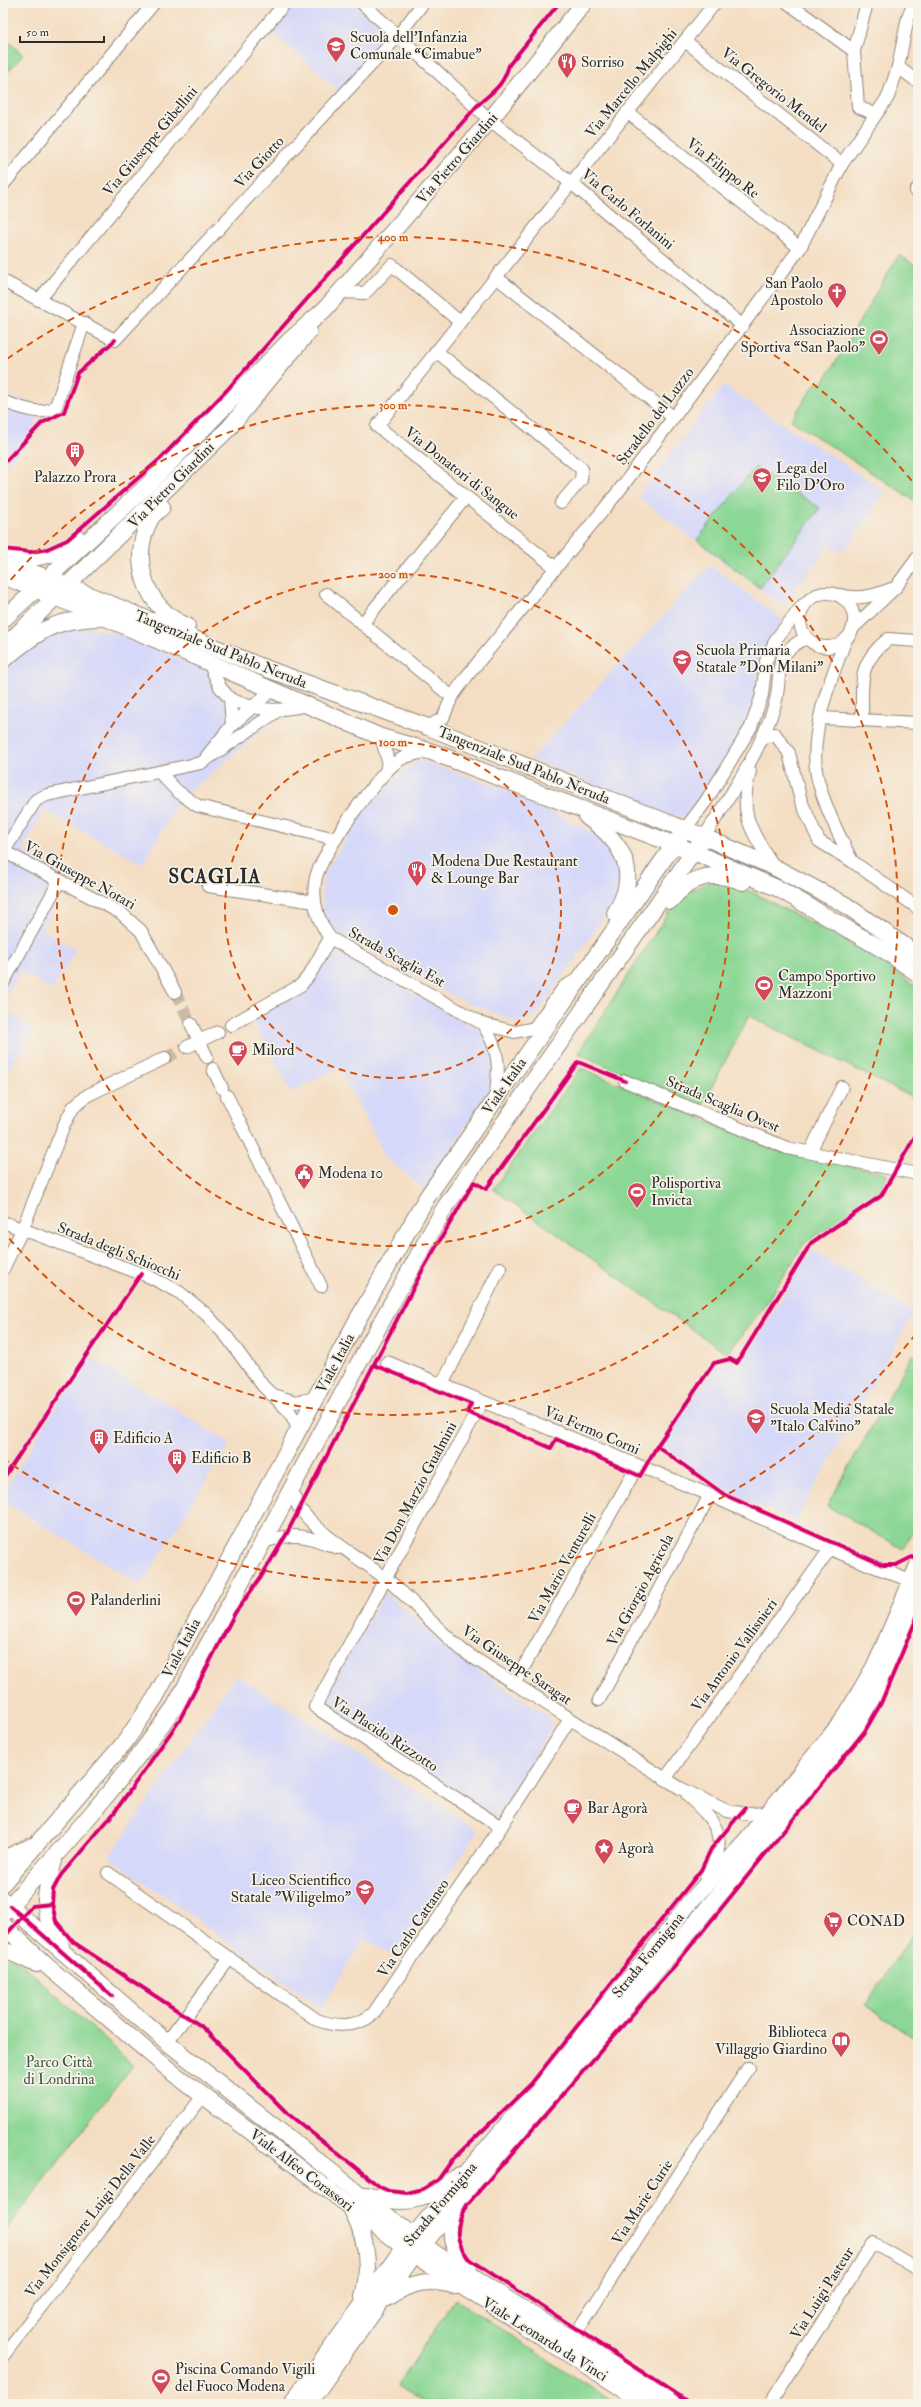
<svg xmlns="http://www.w3.org/2000/svg" width="921" height="2407" font-family="'IM FELL Double Pica',serif">
<style>
.built{fill:#d5d8f9}
.green{fill:#8cd795;stroke:#5c8160}
.lines{fill:none;stroke-linecap:round;stroke-linejoin:round}
.street-tunnel{stroke:#ccbaa5;stroke-width:12;stroke-dasharray:12 6;stroke-linecap:butt}
.street-casing{stroke:#908477;stroke-width:14}
.secondary-casing{stroke:#908477;stroke-width:18}
.street{stroke:#fff;stroke-width:12}
.secondary{stroke:#fff;stroke-width:16}
.cycleway-casing{stroke:#f7f3e8;stroke-width:6}
.cycleway{stroke:#d6006c;stroke-width:4}
.ring{fill:none;stroke:#d5540f;stroke-width:2;stroke-dasharray:7 5}
.labels{text-anchor:middle;stroke-width:3.5;stroke-linejoin:round;paint-order:stroke}
.poi-label{font-size:15px;fill:#2b2b2b;stroke:#f7f3e8;text-anchor:start}
.street-label{font-size:15px;fill:#2b2b2b;stroke:#f7f3e8}
.park-label{font-size:15px;fill:#435646;stroke:#f7f3e8}
.district-label{font-size:19px;font-weight:bold;letter-spacing:1px;fill:#2b2b2b;stroke:#f7f3e8}
.centre{fill:#d5540f;stroke:#f7f3e8;stroke-width:2}
.ring-label{font-size:12px;text-anchor:middle;font-weight:bold;fill:#d5540f;stroke:#f7f3e8;stroke-width:3.5;stroke-linejoin:round;paint-order:stroke}
</style>
<rect width="100%" height="100%" fill="#f7f3e8"/>
<filter id="ink" filterUnits="userSpaceOnUse"><feTurbulence type="fractalNoise" baseFrequency=".025" numOctaves="2"/><feDisplacementMap in="SourceGraphic" scale="8" xChannelSelector="R" yChannelSelector="G"/><feConvolveMatrix kernelMatrix="1 2 1 2 8 2 1 2 1" color-interpolation-filters="sRGB"/></filter>
<filter id="wash" filterUnits="userSpaceOnUse"><feTurbulence type="fractalNoise" baseFrequency=".012" numOctaves="4" result="noise"/><feDisplacementMap in="SourceGraphic" scale="16" xChannelSelector="R" yChannelSelector="G"/><feGaussianBlur stdDeviation="0.9" result="paint"/><feColorMatrix in="noise" values="0 0 0 0 0 0 0 0 0 0 0 0 0 0 0 0 0 1.4 0 .05"/><feComposite in="paint" operator="in"/></filter>
<g filter="url(#wash)">
<rect width="100%" height="100%" fill="#f4dec3"/>
<g class="built">
<path d="M296 3H354L390 35 340 91 271 31Z"/>
<path d="M723 385 885 491 848 547 837 551 828 546 782 606 638 497 709 403 711 404Z"/>
<path d="M3 395 40 405 32 437 3 468Z"/>
<path d="M710 565 783 620 762 652 753 700 741 732 691 810 683 816 674 817 531 759Z"/>
<path d="M86 628 116 634 195 665 210 673 226 703 273 721 179 800 143 864 44 810 22 851 69 878 43 930 76 950 52 990 21 971 3 1001V672L35 643 60 632Z"/>
<path d="M416 759 498 787 601 836 613 849 622 870 616 900 537 1014 525 1020 517 1022 463 1001 330 929 324 916 322 895 324 873 363 812Z"/>
<path d="M339 955H345L480 1031 486 1037 495 1060 492 1085 425 1189 387 1159 339 1067 291 1092 253 1020 296 994 328 958Z"/>
<path d="M3 1009 33 1029 3 1080Z"/>
<path d="M813 1250 914 1312 795 1521 715 1487 662 1445 718 1365 732 1363 739 1367Z"/>
<path d="M88 1356 230 1443 141 1585 3 1501V1493Z"/>
<path d="M385 1592 450 1651 549 1717 551 1725 549 1733 496 1816 321 1705Z"/>
<path d="M236 1675 478 1831 395 1956 364 1939 321 2008 109 1857Z"/>
</g>
<g class="green">
<path d="M3 37 23 55 3 77Z"/>
<path d="M899 255 918 267V503L791 420 816 383 822 384C849 342 872 298 899 255Z"/>
<path d="M755 467 820 508 760 588 697 540Z"/>
<path d="M710 882 736 885 752 892 875 957 918 989V1100L749 1016 700 1109 578 1053 671 909C682 895 693 889 710 882Z"/>
<path d="M581 1068 776 1150 888 1174 876 1196 804 1244 766 1304 727 1354 493 1189Z"/>
<path d="M912 1355 918 1359V1522L903 1549 827 1506Z"/>
<path d="M918 1926V2040L865 2005Z"/>
<path d="M3 1956 21 1963 133 2065 3 2234Z"/>
<path d="M455 2299 616 2404H425L397 2386Z"/>
</g>
</g>
<g filter="url(#ink)">
<g class="lines">
<g class="street-tunnel">
<path d="M175 992 191 1024"/>
<path d="M165 1058 187 1047"/>
</g>
<defs>
<g id="street">
<path d="M362 3 490 120 571 183 743 326"/>
<path d="M788 3 854 51"/>
<path d="M867 3 854 51 858 107 875 114"/>
<path d="M685 41 842 164"/>
<path d="M898 67 918 82"/>
<path d="M627 112 800 248"/>
<path d="M3 185 154 3"/>
<path d="M918 188 916 191 918 192"/>
<path d="M496 277 673 417"/>
<path d="M3 281 115 340 398 36 423 3"/>
<path d="M339 292 365 293 392 265 460 322"/>
<path d="M39 300 285 3"/>
<path d="M436 351 582 469 581 480 561 503"/>
<path d="M3 402C19 406 42 418 56 406L84 323"/>
<path d="M556 568 377 426 715 3"/>
<circle cx="827" cy="620" r="27"/>
<path d="M326 594 452 697"/>
<path d="M840 595C860 600 873 596 891 589"/>
<path d="M362 624 466 497"/>
<path d="M853 628 896 587 918 557"/>
<path d="M846 639C831 679 811 726 816 770 820 798 839 836 852 861"/>
<path d="M208 661 220 687 230 699 232 725"/>
<path d="M230 699C261 712 276 712 309 705"/>
<path d="M821 718 918 723"/>
<path d="M862 720C863 682 856 665 888 639L918 641"/>
<path d="M428 727 443 718 452 697 467 676 618 492 800 248 842 164 888 97 898 67 908 17 914 3"/>
<path d="M765 736 775 734 789 753 801 801 819 841 853 862 918 908"/>
<path d="M381 737 388 761 386 771"/>
<path d="M428 752C419 753 410 754 401 759 380 770 322 853 316 877 311 900 317 920 330 938L483 1024 515 1032 534 1028 564 987 578 979"/>
<path d="M207 756 232 725 273 689"/>
<path d="M750 771C738 815 751 830 774 867"/>
<path d="M159 772 177 791 198 806 336 839"/>
<path d="M685 829 706 801 751 727 762 695 766 661 776 639 803 605"/>
<path d="M704 837C731 794 760 753 775 704 784 673 769 656 806 638"/>
<path d="M3 851 121 913 141 931 175 992"/>
<path d="M4 851 36 800 47 795 201 763 279 710"/>
<path d="M208 886 315 902"/>
<path d="M3 983 60 880"/>
<path d="M191 1024 207 1057"/>
<path d="M483 1024C500 1051 500 1068 495 1098"/>
<path d="M231 1025 301 985 310 974 330 938"/>
<path d="M187 1047 218 1032"/>
<path d="M213 1069 222 1088"/>
<path d="M625 1081 787 1148 918 1174"/>
<path d="M227 1096 321 1286"/>
<path d="M810 1152 842 1087"/>
<path d="M3 1222 150 1277 179 1292 206 1314 227 1337 263 1386 290 1412 299 1430"/>
<path d="M3 1269 22 1230 65 1123 74 1106 88 1095 165 1058"/>
<path d="M387 1362 710 1495 830 1549 918 1584"/>
<path d="M442 1385 500 1268"/>
<path d="M276 1396 296 1402 316 1398"/>
<path d="M482 1402 315 1707 501 1827"/>
<path d="M291 1489C294 1495 296 1504 300 1509 326 1542 366 1560 397 1588 420 1609 441 1633 466 1653L680 1788 727 1811 748 1814 768 1813"/>
<path d="M262 1542C297 1532 305 1535 338 1548"/>
<path d="M514 1684 637 1467"/>
<path d="M599 1700 710 1495"/>
<path d="M665 1779 830 1549"/>
<path d="M688 1796C718 1824 730 1838 706 1877"/>
<path d="M108 1873 317 2020C337 2027 356 2028 373 2014L501 1827 570 1719"/>
<path d="M167 2042 230 1958"/>
<path d="M566 2344 568 2337 578 2330 748 2068"/>
<path d="M3 2356 203 2096"/>
<path d="M770 2404 873 2243 918 2269"/>
</g>
<g id="secondary">
<path d="M162 507C158 511 152 515 150 520 129 559 146 610 187 626"/>
<path d="M7 559C32 560 59 555 80 540"/>
<path d="M3 562 48 578 262 667 428 727 704 837 774 867 844 904 918 955"/>
<path d="M3 576 106 618 381 737 432 752 694 852 779 889 887 952 918 974"/>
<path d="M3 620 153 480 289 341 325 309 490 120 584 3"/>
<path d="M3 648 229 428 309 331"/>
<path d="M3 660C38 631 54 619 101 618"/>
<path d="M587 817C623 842 641 873 615 913"/>
<path d="M670 901C691 876 711 870 743 882"/>
<path d="M3 1859 32 1846"/>
<path d="M54 1861C44 1894 40 1914 61 1945"/>
<path d="M3 1883 125 1742 155 1698 355 1324 427 1197 685 829"/>
<path d="M3 1900 167 2042 436 2254 674 2404"/>
<path d="M3 1913C64 1847 123 1780 175 1706L368 1346 445 1207 704 837"/>
<path d="M3 1925 47 1966 173 2073 404 2247 463 2287 647 2404"/>
<path d="M3 1951C16 1952 25 1961 37 1964"/>
<path d="M366 2195C390 2201 411 2206 433 2192 442 2185 449 2180 460 2176"/>
<path d="M456 2207C448 2238 450 2245 469 2270"/>
<path d="M352 2210C367 2238 371 2266 363 2297"/>
<path d="M388 2298C409 2282 430 2278 456 2286"/>
<path d="M291 2404 404 2247 651 1953 690 1902 748 1838 844 1719 877 1662 918 1565"/>
<path d="M308 2404 414 2255 663 1962 855 1729C880 1687 899 1644 918 1599"/>
</g>
</defs>
<use href="#street" class="street-casing"/>
<use href="#secondary" class="secondary-casing"/>
<use href="#street" class="street"/>
<use href="#secondary" class="secondary"/>
<defs>
<g id="cycleway">
<path d="M3 464 42 423 64 412 78 373 115 340"/>
<path d="M3 549 31 552 47 549 67 540 160 459 227 390 476 107C492 91 502 89 509 65L559 3"/>
<path d="M625 1081 578 1062 486 1189 474 1182 422 1271 286 1535 261 1577 235 1613 179 1721 114 1813 61 1875 53 1890 52 1904 56 1921 73 1942 201 2026 287 2113 380 2187 389 2191 407 2193 423 2189 438 2180 453 2159 531 2084 701 1870 711 1849 745 1808"/>
<path d="M374 1365 471 1404 467 1412 551 1448 556 1439 640 1476 657 1446 714 1363 730 1359 737 1363 811 1243 881 1196 918 1131"/>
<path d="M657 1446 725 1495 883 1565H896L912 1557 918 1560"/>
<path d="M3 1479 141 1274"/>
<path d="M10 1906 112 1996"/>
<path d="M3 1938 32 1906 52 1904"/>
<path d="M691 2404 468 2258C454 2238 455 2226 467 2205L672 1969 865 1731 881 1703 918 1615"/>
</g>
</defs>
<use href="#cycleway" class="cycleway-casing"/>
<use href="#cycleway" class="cycleway"/>
</g>
</g>
<g class="ring">
<circle cx="393" cy="910" r="168"/>
<circle cx="393" cy="910" r="336"/>
<path d="M3 589A505 505 0 1 1 3 1231"/>
<path d="M916 1334A673 673 0 0 1 7 1461M7 359A673 673 0 0 1 916 486"/>
</g>
<defs>
<symbol id="school-pin" viewBox="-11 -11 22 30"><path d="M0 17L-7.5 6A9.5 9.5 0 1 1 7.5 6Z" fill="#d1495b" stroke="#f7f3e8"/><path d="M0-5L7-2L0 1L-7-2ZM-4 1L0 2.5L4 1V4Q0 6-4 4Z" fill="#fff"/></symbol>
<symbol id="restaurant-pin" viewBox="-11 -11 22 30"><path d="M0 17L-7.5 6A9.5 9.5 0 1 1 7.5 6Z" fill="#d1495b" stroke="#f7f3e8"/><path d="M-5-6h1v4h1v-4h1v4h1v-4h1v5L-1.5 .5V6h-2V.5L-5-1ZM5-6V6H3V1.5H1.5Q1.5-4 5-6Z" fill="#fff"/></symbol>
<symbol id="church-pin" viewBox="-11 -11 22 30"><path d="M0 17L-7.5 6A9.5 9.5 0 1 1 7.5 6Z" fill="#d1495b" stroke="#f7f3e8"/><path d="M-1.2-6h2.4v3.5h3.3v2.4h-3.3V6h-2.4V-.1h-3.3v-2.4h3.3Z" fill="#fff"/></symbol>
<symbol id="stadium-pin" viewBox="-11 -11 22 30"><path d="M0 17L-7.5 6A9.5 9.5 0 1 1 7.5 6Z" fill="#d1495b" stroke="#f7f3e8"/><path d="M0-5a6.5 5 0 1 0 0 10a6.5 5 0 1 0 0-10ZM-3.5-1.8h7v3.6h-7Z" fill="#fff"/></symbol>
<symbol id="building-pin" viewBox="-11 -11 22 30"><path d="M0 17L-7.5 6A9.5 9.5 0 1 1 7.5 6Z" fill="#d1495b" stroke="#f7f3e8"/><path d="M-4-6H4V6H1V3H-1V6H-4ZM-2.5-4.3h1.7v1.8h-1.7ZM.8-4.3h1.7v1.8H.8ZM-2.5-1h1.7V.8h-1.7ZM.8-1h1.7V.8H.8Z" fill="#fff"/></symbol>
<symbol id="cafe-pin" viewBox="-11 -11 22 30"><path d="M0 17L-7.5 6A9.5 9.5 0 1 1 7.5 6Z" fill="#d1495b" stroke="#f7f3e8"/><path d="M-5.5-4.5H6V0H3Q3 3.5 0 3.5H-2.5Q-5.5 3.5-5.5 0ZM3-3.2v2h1.7v-2ZM-6 4.5H4V6H-6Z" fill="#fff"/></symbol>
<symbol id="civic-pin" viewBox="-11 -11 22 30"><path d="M0 17L-7.5 6A9.5 9.5 0 1 1 7.5 6Z" fill="#d1495b" stroke="#f7f3e8"/><path d="M-.6-6.5H3V-4.5H.6V-3L4-1V1h2V6H-6V1h2V-1L-.6-3ZM-1.2 2.5V6h2.4V2.5Z" fill="#fff"/></symbol>
<symbol id="sight-pin" viewBox="-11 -11 22 30"><path d="M0 17L-7.5 6A9.5 9.5 0 1 1 7.5 6Z" fill="#d1495b" stroke="#f7f3e8"/><path d="M0-6L1.8-2.2L6-1.7L2.9 1.2L3.7 5.4L0 3.3L-3.7 5.4L-2.9 1.2L-6-1.7L-1.8-2.2Z" fill="#fff"/></symbol>
<symbol id="supermarket-pin" viewBox="-11 -11 22 30"><path d="M0 17L-7.5 6A9.5 9.5 0 1 1 7.5 6Z" fill="#d1495b" stroke="#f7f3e8"/><path d="M-6-5.5h2.5l.6 2H6L4.5 2H-2.5L-4.4-4H-6ZM-1.5 3.2a1.3 1.3 0 1 0 .1 0ZM3 3.2a1.3 1.3 0 1 0 .1 0Z" fill="#fff"/></symbol>
<symbol id="library-pin" viewBox="-11 -11 22 30"><path d="M0 17L-7.5 6A9.5 9.5 0 1 1 7.5 6Z" fill="#d1495b" stroke="#f7f3e8"/><path d="M-6-4Q-3-5.5-.7-3.5V5Q-3 3-6 4ZM6-4Q3-5.5 .7-3.5V5Q3 3 6 4Z" fill="#fff"/></symbol>
</defs>
<g fill-rule="evenodd">
<use href="#school-pin" x="325" y="35" width="22" height="30"/>
<use href="#restaurant-pin" x="556" y="51" width="22" height="30"/>
<use href="#church-pin" x="826" y="281" width="22" height="30"/>
<use href="#stadium-pin" x="868" y="328" width="22" height="30"/>
<use href="#building-pin" x="64" y="440" width="22" height="30"/>
<use href="#school-pin" x="751" y="466" width="22" height="30"/>
<use href="#school-pin" x="671" y="648" width="22" height="30"/>
<use href="#restaurant-pin" x="406" y="859" width="22" height="30"/>
<use href="#stadium-pin" x="753" y="974" width="22" height="30"/>
<use href="#cafe-pin" x="227" y="1039" width="22" height="30"/>
<use href="#civic-pin" x="293" y="1162" width="22" height="30"/>
<use href="#stadium-pin" x="626" y="1181" width="22" height="30"/>
<use href="#school-pin" x="745" y="1407" width="22" height="30"/>
<use href="#building-pin" x="88" y="1427" width="22" height="30"/>
<use href="#building-pin" x="166" y="1447" width="22" height="30"/>
<use href="#stadium-pin" x="65" y="1589" width="22" height="30"/>
<use href="#cafe-pin" x="562" y="1797" width="22" height="30"/>
<use href="#sight-pin" x="593" y="1837" width="22" height="30"/>
<use href="#school-pin" x="354" y="1878" width="22" height="30"/>
<use href="#supermarket-pin" x="822" y="1910" width="22" height="30"/>
<use href="#library-pin" x="830" y="2030" width="22" height="30"/>
<use href="#stadium-pin" x="150" y="2367" width="22" height="30"/>
</g>
<g class="labels">
<g class="poi-label">
<text x="350" y="42">Scuola dell’Infanzia<tspan x="350" dy="17">Comunale “Cimabue”</tspan></text>
<text x="581" y="67">Sorriso</text>
<text x="823" y="288" text-anchor="end">San Paolo<tspan x="823" dy="17">Apostolo</tspan></text>
<text x="865" y="335" text-anchor="end">Associazione<tspan x="865" dy="17">Sportiva “San Paolo”</tspan></text>
<text x="776" y="473">Lega del<tspan x="776" dy="17">Filo D'Oro</tspan></text>
<text x="75" y="482" text-anchor="middle">Palazzo Prora</text>
<text x="696" y="655">Scuola Primaria<tspan x="696" dy="17">Statale "Don Milani"</tspan></text>
<text x="431" y="866">Modena Due Restaurant<tspan x="431" dy="17">&amp; Lounge Bar</tspan></text>
<text x="778" y="981">Campo Sportivo<tspan x="778" dy="17">Mazzoni</tspan></text>
<text x="252" y="1055">Milord</text>
<text x="318" y="1178">Modena 10</text>
<text x="651" y="1188">Polisportiva<tspan x="651" dy="17">Invicta</tspan></text>
<text x="770" y="1414">Scuola Media Statale<tspan x="770" dy="17">"Italo Calvino"</tspan></text>
<text x="113" y="1443">Edificio A</text>
<text x="191" y="1463">Edificio B</text>
<text x="90" y="1605">Palanderlini</text>
<text x="587" y="1813">Bar Agorà</text>
<text x="618" y="1853">Agorà</text>
<text x="351" y="1885" text-anchor="end">Liceo Scientifico<tspan x="351" dy="17">Statale "Wiligelmo"</tspan></text>
<text x="847" y="1926">CONAD</text>
<text x="827" y="2037" text-anchor="end">Biblioteca<tspan x="827" dy="17">Villaggio Giardino</tspan></text>
<text x="175" y="2374">Piscina Comando Vigili<tspan x="175" dy="17">del Fuoco Modena</tspan></text>
</g>
<g class="street-label">
<text transform="translate(631 83) rotate(-51)" y="5">Via Marcello Malpighi</text>
<text transform="translate(774 90) rotate(38)" y="5">Via Gregorio Mendel</text>
<text transform="translate(150 141) rotate(-50)" y="5">Via Giuseppe Gibellini</text>
<text transform="translate(457 158) rotate(-49)" y="5">Via Pietro Giardini</text>
<text transform="translate(259 162) rotate(-47)" y="5">Via Giotto</text>
<text transform="translate(723 168) rotate(38)" y="5">Via Filippo Re</text>
<text transform="translate(628 209) rotate(40)" y="5">Via Carlo Forlanini</text>
<text transform="translate(655 416) rotate(-53)" y="5">Stradello del Luzzo</text>
<text transform="translate(462 473) rotate(38)" y="5">Via Donatori di Sangue</text>
<text transform="translate(171 485) rotate(-45)" y="5">Via Pietro Giardini</text>
<text transform="translate(221 649) rotate(22)" y="5">Tangenziale Sud Pablo Neruda</text>
<text transform="translate(524 765) rotate(22)" y="5">Tangenziale Sud Pablo Neruda</text>
<text transform="translate(80 875) rotate(29)" y="5">Via Giuseppe Notari</text>
<text transform="translate(397 957) rotate(29)" y="5">Strada Scaglia Est</text>
<text transform="translate(504 1086) rotate(-55)" y="5">Viale Italia</text>
<text transform="translate(723 1104) rotate(23)" y="5">Strada Scaglia Ovest</text>
<text transform="translate(119 1251) rotate(22)" y="5">Strada degli Schiocchi</text>
<text transform="translate(335 1363) rotate(-62)" y="5">Viale Italia</text>
<text transform="translate(592 1430) rotate(23)" y="5">Via Fermo Corni</text>
<text transform="translate(415 1493) rotate(-62)" y="5">Via Don Marzio Gualmini</text>
<text transform="translate(562 1568) rotate(-61)" y="5">Via Mario Venturelli</text>
<text transform="translate(640 1590) rotate(-62)" y="5">Via Giorgio Agricola</text>
<text transform="translate(181 1648) rotate(-62)" y="5">Viale Italia</text>
<text transform="translate(734 1655) rotate(-54)" y="5">Via Antonio Vallisnieri</text>
<text transform="translate(517 1665) rotate(34)" y="5">Via Giuseppe Saragat</text>
<text transform="translate(385 1734) rotate(33)" y="5">Via Placido Rizzotto</text>
<text transform="translate(413 1928) rotate(-56)" y="5">Via Carlo Cattaneo</text>
<text transform="translate(648 1955) rotate(-51)" y="5">Strada Formigina</text>
<text transform="translate(302 2170) rotate(37)" y="5">Viale Alfeo Corassori</text>
<text transform="translate(642 2202) rotate(-57)" y="5">Via Marie Curie</text>
<text transform="translate(440 2204) rotate(-50)" y="5">Strada Formigina</text>
<text transform="translate(90 2216) rotate(-52)" y="5">Via Monsignore Luigi Della Valle</text>
<text transform="translate(822 2293) rotate(-58)" y="5">Via Luigi Pasteur</text>
<text transform="translate(545 2339) rotate(32)" y="5">Viale Leonardo da Vinci</text>
</g>
<g class="park-label">
<text x="59" y="2067">Parco Città<tspan x="59" dy="17">di Londrina</tspan></text>
</g>
<g class="district-label">
<text x="215" y="883">SCAGLIA</text>
</g>
</g>
<circle cx="393" cy="910" r="6" class="centre"/>
<g class="ring-label">
<text x="393" y="241">400 m</text>
<text x="393" y="409">300 m</text>
<text x="393" y="578">200 m</text>
<text x="393" y="746">100 m</text>
</g>
<rect width="921" height="2407" fill="none" stroke="#f7f3e8" stroke-width="16"/>
<path d="M20 36v6h84v-6" fill="none" stroke="#2b2b2b" stroke-width="2"/>
<text x="26" y="36" font-size="12" fill="#2b2b2b" stroke="#f7f3e8" stroke-width="3" paint-order="stroke">50 m</text>
</svg>
